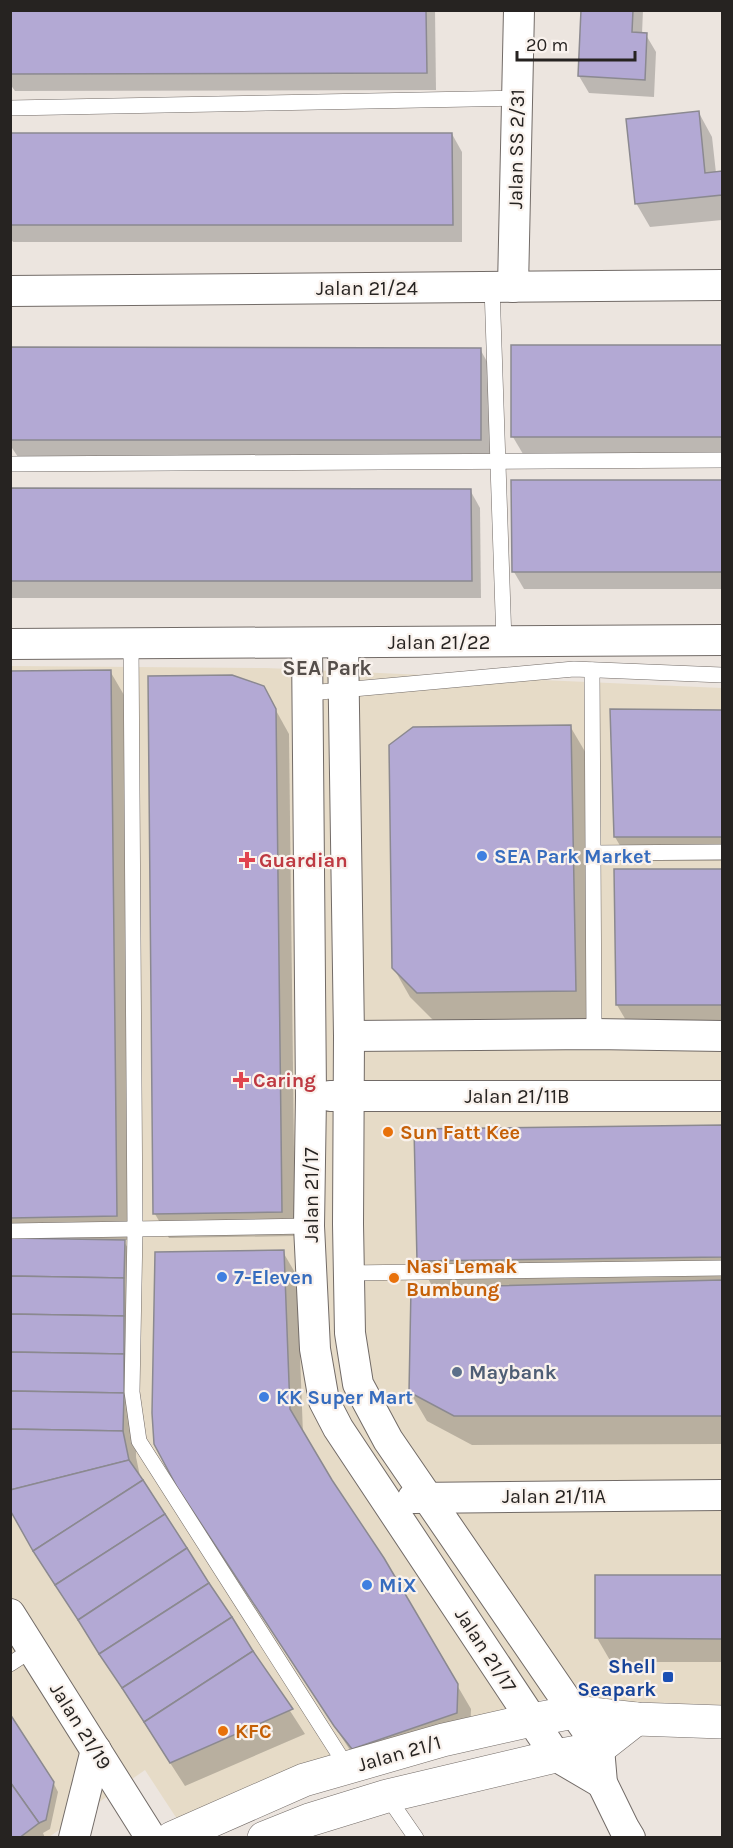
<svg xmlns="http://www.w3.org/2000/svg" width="733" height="1848" font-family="Karla,sans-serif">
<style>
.commercial{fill:#e6dbc7}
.shadow{fill:#0003}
.building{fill:#b3a9d4;stroke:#8b8990;stroke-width:1.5}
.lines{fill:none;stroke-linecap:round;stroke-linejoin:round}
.lane-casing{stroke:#726b67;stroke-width:16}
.street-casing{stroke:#726b67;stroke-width:32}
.secondary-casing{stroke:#726b67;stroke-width:34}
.lane{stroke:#fff;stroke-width:15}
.street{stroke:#fff;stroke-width:30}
.secondary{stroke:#fff;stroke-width:33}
.shop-dot{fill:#3f7fe0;stroke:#f9f2ed;stroke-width:2}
.health-dot{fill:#e0444e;stroke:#f9f2ed;stroke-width:2}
.food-dot{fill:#e8710a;stroke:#f9f2ed;stroke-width:2}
.service-dot{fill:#5c6f8a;stroke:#f9f2ed;stroke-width:2}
.transit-dot{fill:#1a4fb4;stroke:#f9f2ed;stroke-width:2}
.labels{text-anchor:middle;stroke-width:4.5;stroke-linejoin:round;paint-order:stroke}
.street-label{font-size:20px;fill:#262321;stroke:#f9f2ed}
.shop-label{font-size:20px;font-weight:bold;fill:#366cbe;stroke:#f9f2ed;text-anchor:start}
.health-label{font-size:20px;font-weight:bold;fill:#be3a42;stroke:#f9f2ed;text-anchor:start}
.food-label{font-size:20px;font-weight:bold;fill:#c56008;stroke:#f9f2ed;text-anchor:start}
.service-label{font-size:20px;font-weight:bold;fill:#4e5e75;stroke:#f9f2ed;text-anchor:start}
.transit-label{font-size:20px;font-weight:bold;fill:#164399;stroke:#f9f2ed;text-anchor:end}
.neighbourhood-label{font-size:21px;font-weight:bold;fill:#554e4a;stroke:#f9f2ed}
</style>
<rect width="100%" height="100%" fill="#ece5df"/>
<path class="commercial" d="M11 666 266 668 722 688V1705L545 1699 354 1755 179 1822 145 1770 49 1837 11 1838Z"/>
<g class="shadow">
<path d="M10 10H435L436 90 15 91 10 84Z"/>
<path d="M582 10H643L642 34 646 35 656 52 654 97 589 93 579 76Z"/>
<path d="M699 113 712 137 716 173 722 172V220L650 227 636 203Z"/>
<path d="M10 134H452L462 152V242H13L10 238Z"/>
<path d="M512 347H722V454H523L513 437Z"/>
<path d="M10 349H480L490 367V457H18L10 445Z"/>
<path d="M513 481H722V589H524L514 572Z"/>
<path d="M10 490H470L480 508 481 598H10Z"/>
<path d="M110 671 124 695 130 1240H123L138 1265 136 1457 141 1481 305 1734 185 1786 49 1575 10 1506V672Z"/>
<path d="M263 687 289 734 295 1236 169 1238 155 1214Z"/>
<path d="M611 711 722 712V861H629L615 837Z"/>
<path d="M570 726 587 755 592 1020 435 1022 410 997 393 967Z"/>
<path d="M722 870V1028L631 1029 617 1005 616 871Z"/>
<path d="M722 1126V1444L472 1445 427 1421 410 1392 434 1289 418 1261 415 1130Z"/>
<path d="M283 1252 297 1276 303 1434 330 1481 383 1559 471 1709 470 1737 350 1750 193 1511 178 1486Z"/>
<path d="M596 1577H722V1662H611L597 1638Z"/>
<path d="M53 1782 58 1792 50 1829 43 1833 45 1838H10Z"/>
</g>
<g class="building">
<path d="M10 10H426L427 73 10 74Z"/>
<path d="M581 10H633L632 32 647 33 645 80 578 76Z"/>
<path d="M699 111 705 173 722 171V195L635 204 626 119Z"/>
<path d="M10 133H452L453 225H10Z"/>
<rect x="511" y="345" width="211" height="92"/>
<path d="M10 347 481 348V440H10Z"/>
<path d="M511 480H722V572H512Z"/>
<path d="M10 488 471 489 472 581H10Z"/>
<path d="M111 670 117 1216 10 1218V671Z"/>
<path d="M232 675 264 686 276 709 282 1212 153 1214 148 676Z"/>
<path d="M610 709 722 710V837H614Z"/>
<path d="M571 725 576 991 417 993 392 968 389 745 413 727Z"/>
<path d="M614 869H722V1005H616Z"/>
<path d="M722 1125V1257L417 1261 414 1129Z"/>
<path d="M10 1238 125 1240 124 1278 10 1276Z"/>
<path d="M284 1250 290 1409 332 1480 384 1558 458 1684 457 1713 352 1749 334 1726 177 1487 154 1444 152 1413 155 1252Z"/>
<path d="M10 1276 124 1278V1316L10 1314Z"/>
<path d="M722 1280V1416H454L409 1392 411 1288Z"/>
<path d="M10 1314 124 1316V1354L10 1352Z"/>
<path d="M10 1352 124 1354V1393L10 1391Z"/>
<path d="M10 1391 124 1393 123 1431 10 1429Z"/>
<path d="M10 1429 123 1431 129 1460 10 1490Z"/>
<path d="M129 1460 143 1480 33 1551 10 1510V1490Z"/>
<path d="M143 1480 165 1514 55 1585 33 1551Z"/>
<path d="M165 1514 187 1548 78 1620 55 1585Z"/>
<path d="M187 1548 209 1583 99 1654 78 1620Z"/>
<path d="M595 1575H722V1639L595 1638Z"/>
<path d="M209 1583 232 1617 122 1688 99 1654Z"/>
<path d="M232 1617 253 1651 144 1722 122 1688Z"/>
<path d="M253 1651 293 1709 170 1763 144 1722Z"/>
<path d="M10 1714 54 1782 46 1820 39 1823 10 1782Z"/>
<path d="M10 1782 39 1823 19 1838H10Z"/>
</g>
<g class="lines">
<defs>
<g id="lane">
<path d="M10 108 517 98"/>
<path d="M492 287 504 642"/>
<path d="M10 464 722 460"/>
<path d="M131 644 135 1230 132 1392 139 1441 347 1767"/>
<path d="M592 670 594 1034"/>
<path d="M309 693 574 669 722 675"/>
<path d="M594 853 722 852"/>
<path d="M10 1231 309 1226"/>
<path d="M349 1273 722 1268"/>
<path d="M10 1664 33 1649"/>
<path d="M387 1796 416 1838"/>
</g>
<g id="street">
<path d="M513 287 519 10"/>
<path d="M10 291 722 285"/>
<path d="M307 643 311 1096 309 1226 315 1349 324 1401 338 1428 556 1756 602 1783"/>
<path d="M343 643 349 1036 348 1224 350 1333 358 1384 388 1440 599 1748 602 1783 624 1828 630 1838"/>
<path d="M10 644 722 640"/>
<path d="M349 1036 594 1034 722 1036"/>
<path d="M330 1096H722"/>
<path d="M413 1498 722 1495"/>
<path d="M10 1614 151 1838"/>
<path d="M74 1838 96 1750"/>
</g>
<g id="secondary">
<path d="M172 1838 304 1780 443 1740 532 1720 574 1712 636 1719 722 1722"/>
<path d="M264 1838 309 1820 387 1796 556 1756 599 1748 636 1719"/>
</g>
</defs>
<use href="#lane" class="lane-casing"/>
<use href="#street" class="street-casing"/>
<use href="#secondary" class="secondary-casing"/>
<use href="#lane" class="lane"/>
<use href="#street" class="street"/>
<use href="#secondary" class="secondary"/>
</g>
<g class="shop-dot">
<circle cx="482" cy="856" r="6"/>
<circle cx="222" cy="1277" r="6"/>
<circle cx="264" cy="1397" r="6"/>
<circle cx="367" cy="1585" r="6"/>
</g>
<g class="health-dot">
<path d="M244 851h6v6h6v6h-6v6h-6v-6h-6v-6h6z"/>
<path d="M238 1071h6v6h6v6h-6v6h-6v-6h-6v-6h6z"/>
</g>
<g class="food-dot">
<circle cx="388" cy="1132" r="6"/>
<circle cx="394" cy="1278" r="6"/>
<circle cx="223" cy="1731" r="6"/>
</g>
<circle class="service-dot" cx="457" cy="1372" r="6"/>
<rect class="transit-dot" x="662" y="1671" width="12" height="12" rx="3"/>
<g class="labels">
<g class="street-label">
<text transform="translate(516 149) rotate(-89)" y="7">Jalan SS 2/31</text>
<text x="367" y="295">Jalan 21/24</text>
<text x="439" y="649">Jalan 21/22</text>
<text x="517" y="1103">Jalan 21/11B</text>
<text transform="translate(311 1195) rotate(-90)" y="7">Jalan 21/17</text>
<text x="554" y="1503">Jalan 21/11A</text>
<text transform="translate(486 1650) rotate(57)" y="7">Jalan 21/17</text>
<text transform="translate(81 1726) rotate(58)" y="7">Jalan 21/19</text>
<text transform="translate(399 1753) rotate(-16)" y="7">Jalan 21/1</text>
</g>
<g class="shop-label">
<text x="494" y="863">SEA Park Market</text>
<text x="234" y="1284">7-Eleven</text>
<text x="276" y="1404">KK Super Mart</text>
<text x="379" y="1592">MiX</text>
</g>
<g class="health-label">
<text x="259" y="867">Guardian</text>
<text x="253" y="1087">Caring</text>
</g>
<g class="food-label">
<text x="400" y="1139">Sun Fatt Kee</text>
<text x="406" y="1273">Nasi Lemak<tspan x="406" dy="23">Bumbung</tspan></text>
<text x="235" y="1738">KFC</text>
</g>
<g class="service-label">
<text x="469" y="1379">Maybank</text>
</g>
<g class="transit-label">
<text x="656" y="1673">Shell<tspan x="656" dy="23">Seapark</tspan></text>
</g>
<g class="neighbourhood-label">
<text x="327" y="675">SEA Park</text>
</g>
</g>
<rect width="733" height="1848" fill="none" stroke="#262321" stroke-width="24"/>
<path d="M517 51v9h118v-9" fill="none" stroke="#262321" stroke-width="3"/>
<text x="526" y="51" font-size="18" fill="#262321" stroke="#f9f2ed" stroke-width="4.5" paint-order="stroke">20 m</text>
</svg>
